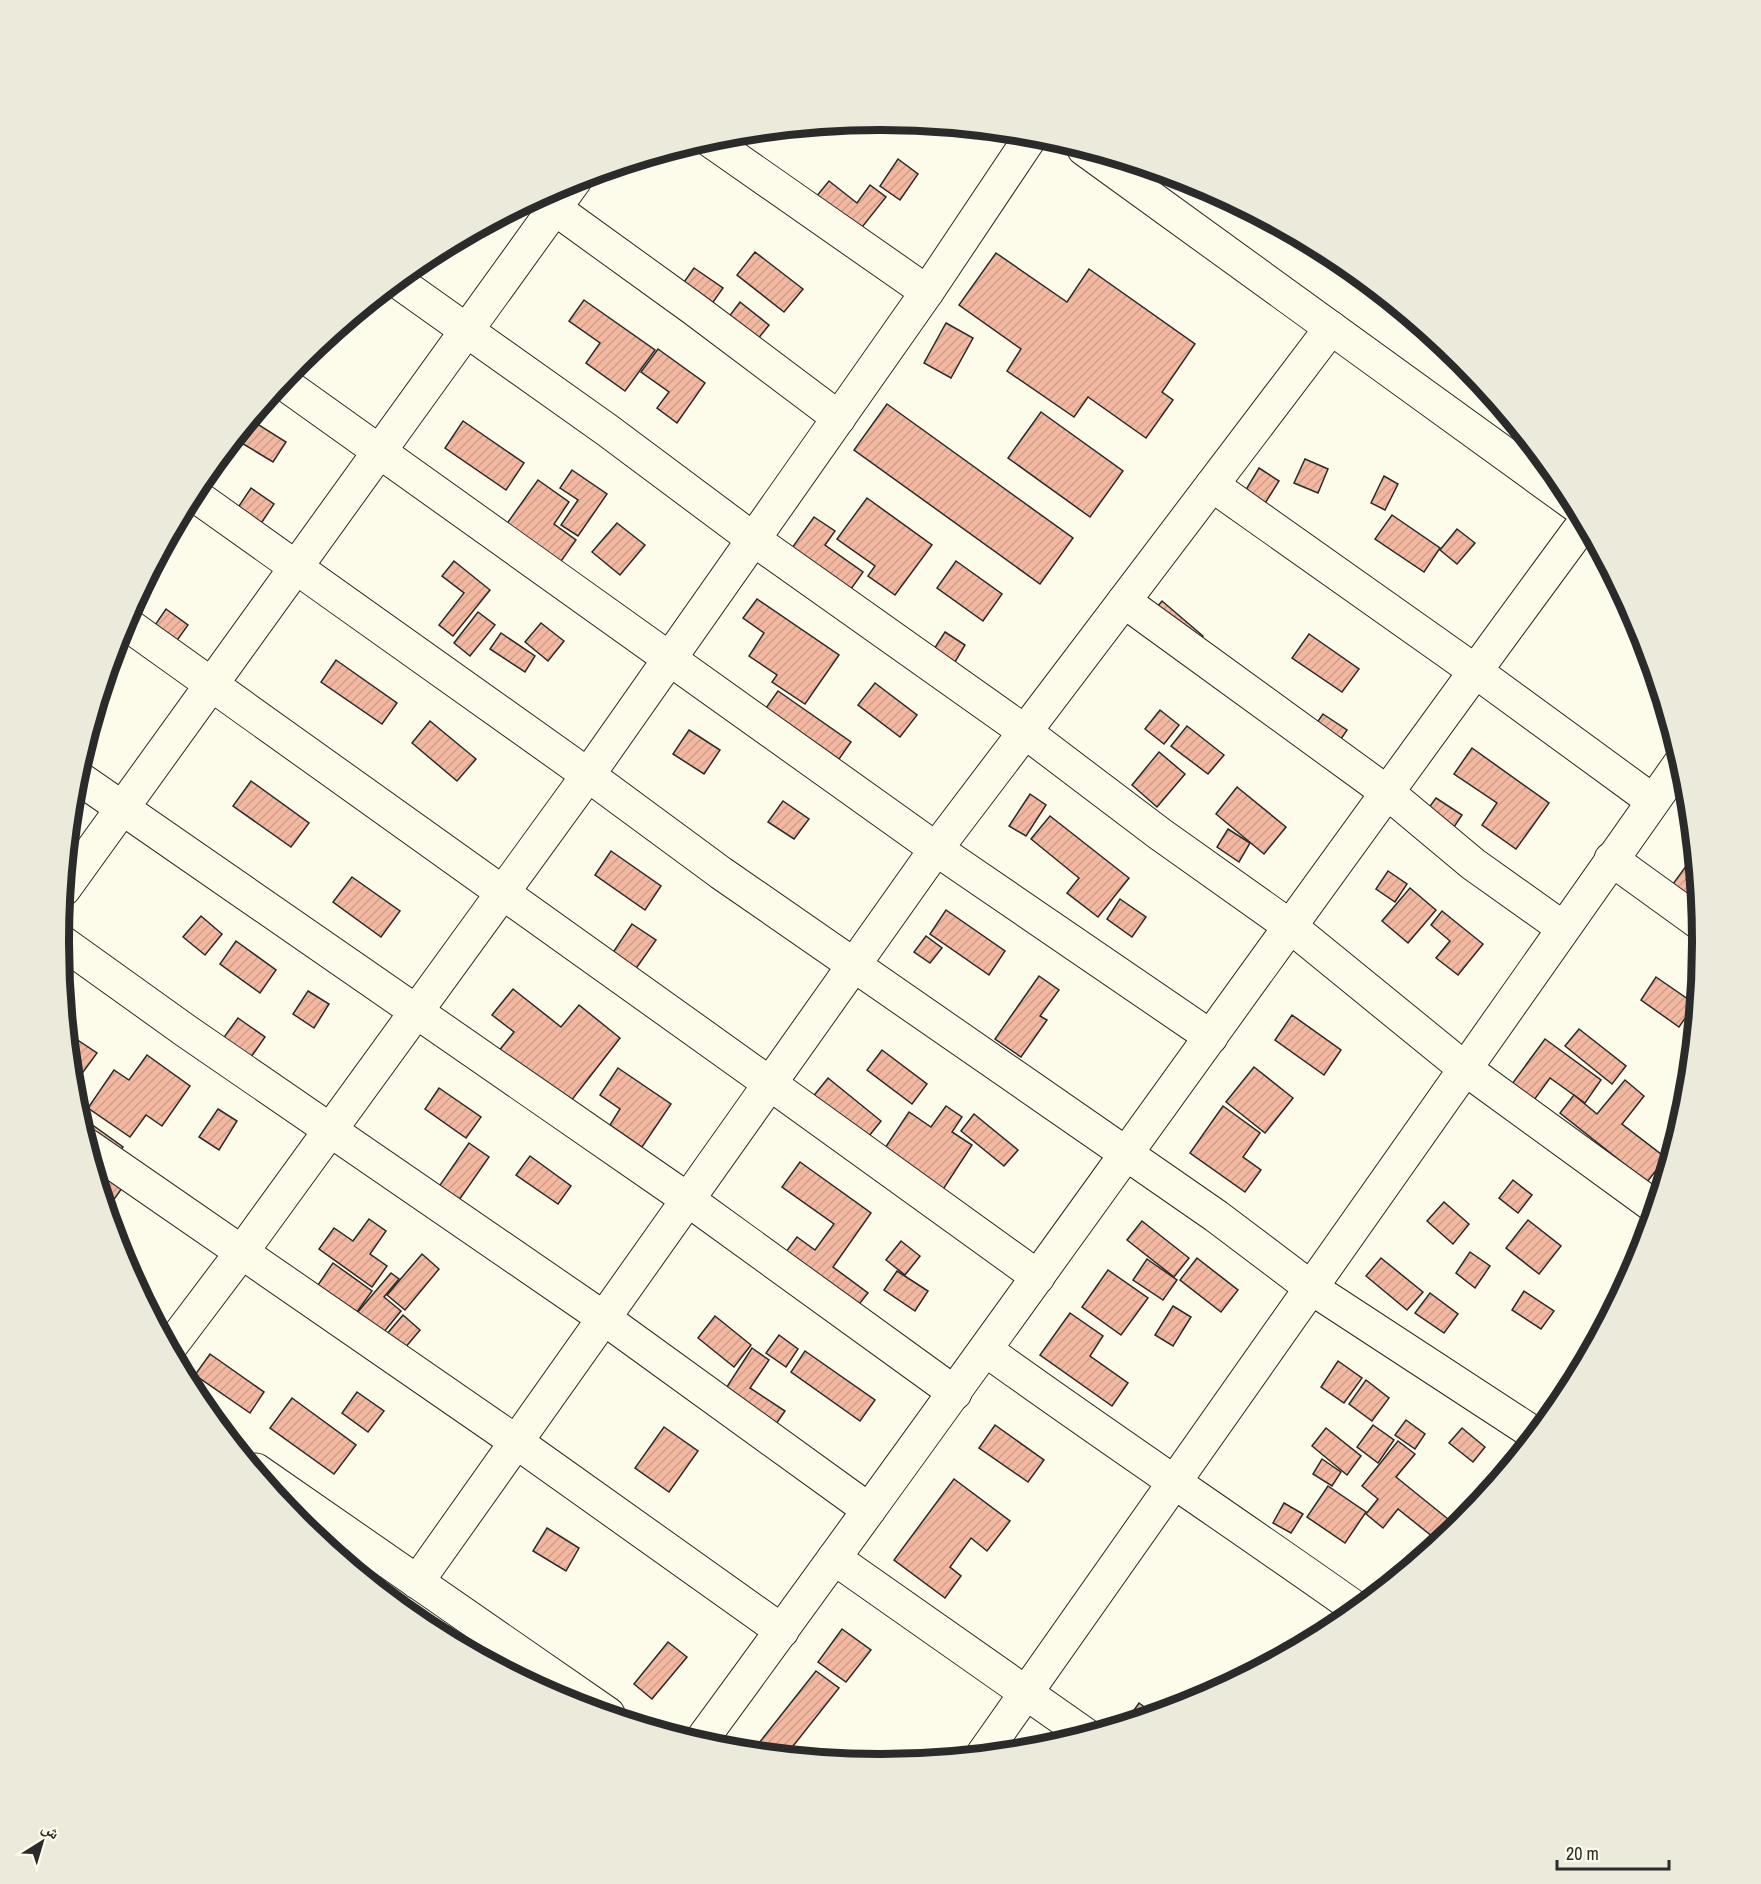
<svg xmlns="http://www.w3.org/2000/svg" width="1761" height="1884" font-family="'Archivo Narrow','Noto Naskh Arabic',sans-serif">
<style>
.building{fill:url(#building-hatch);stroke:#2b2b2b;stroke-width:1.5}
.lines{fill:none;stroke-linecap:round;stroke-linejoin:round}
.minor-casing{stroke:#2b2b2b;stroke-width:35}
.minor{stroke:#fdfbea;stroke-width:33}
.rim{fill:none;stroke:#2b2b2b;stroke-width:8}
</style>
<defs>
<pattern id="building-hatch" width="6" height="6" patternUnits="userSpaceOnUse" patternTransform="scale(1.5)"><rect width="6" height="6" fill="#f2b8a0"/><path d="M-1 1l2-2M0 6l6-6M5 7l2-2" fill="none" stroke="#d09e8a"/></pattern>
</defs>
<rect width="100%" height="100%" fill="#fdfbea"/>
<g class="building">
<path d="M898 159 918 174 900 200 880 186Z"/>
<path d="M829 181 857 203 870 185 886 197 855 236 812 202Z"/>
<path d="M1270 223 1292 234 1289 238Z"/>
<path d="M755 252 803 289 784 312 737 275Z"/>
<path d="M996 253 1067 302 1089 269 1195 344 1162 392 1173 400 1146 438 1088 397 1074 417 1007 371 1021 349 959 305Z"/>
<path d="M694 268 723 288 711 305 682 285Z"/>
<path d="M584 300 655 350 625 391 586 363 600 343 569 321Z"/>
<path d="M740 302 769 325 757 340 728 318Z"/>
<path d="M946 323 973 338 951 378 924 363Z"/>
<path d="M658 349 705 383 677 423 657 408 669 392 641 372Z"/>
<path d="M887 404 1073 538 1040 584 854 450Z"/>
<path d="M1041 412 1123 471 1090 517 1008 458Z"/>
<path d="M251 420 286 442 273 462 235 439Z"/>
<path d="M463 421 524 463 506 490 445 448Z"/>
<path d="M1305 459 1328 469 1318 493 1294 483Z"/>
<path d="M1259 468 1279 481 1264 505 1244 493Z"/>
<path d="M572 470 607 494 578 536 561 525 578 500 560 488Z"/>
<path d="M1384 476 1398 484 1385 510 1371 503Z"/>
<path d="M538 480 569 502 554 524 576 540 559 564 506 525Z"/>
<path d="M251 488 274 504 260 525 237 509Z"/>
<path d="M867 498 932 545 895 595 868 576 875 566 837 539Z"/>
<path d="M1392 515 1440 548 1424 572 1375 539Z"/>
<path d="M814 517 835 531 825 545 863 572 851 589 792 548Z"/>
<path d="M617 523 645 545 620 575 592 552Z"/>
<path d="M1457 529 1475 543 1457 564 1440 550Z"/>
<path d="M454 561 490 590 453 636 439 625 464 593 442 576Z"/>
<path d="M956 561 1002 594 983 621 937 588Z"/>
<path d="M757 599 839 655 805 704 772 682 777 675 749 656 764 633 743 618Z"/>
<path d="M1162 601 1203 636 1188 654 1147 619Z"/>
<path d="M166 609 188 625 173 646 151 631Z"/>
<path d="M478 612 495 625 470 656 454 643Z"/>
<path d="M541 623 564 641 548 661 525 642Z"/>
<path d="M945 632 965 645 955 662 934 649Z"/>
<path d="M501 633 535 656 525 672 490 649Z"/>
<path d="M1309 634 1359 669 1342 692 1292 658Z"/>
<path d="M336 660 397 703 382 724 321 682Z"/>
<path d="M107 673 114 678 100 698Z"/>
<path d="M875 683 917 715 900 737 858 705Z"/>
<path d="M778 691 851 742 839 759 766 708Z"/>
<path d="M1160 710 1179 725 1164 744 1145 729Z"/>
<path d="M1323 714 1347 730 1331 754 1307 737Z"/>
<path d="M430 721 476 759 457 781 412 743Z"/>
<path d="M1187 726 1224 755 1208 774 1171 746Z"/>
<path d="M689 730 720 750 704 774 673 754Z"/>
<path d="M1472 748 1549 803 1516 849 1482 825 1497 803 1454 774Z"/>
<path d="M1159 752 1185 774 1157 807 1132 785Z"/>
<path d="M251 781 309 823 291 847 233 806Z"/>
<path d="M1237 787 1286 827 1264 854 1216 814Z"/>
<path d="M1030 794 1046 805 1026 836 1009 826Z"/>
<path d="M1436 798 1462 815 1444 842 1417 824Z"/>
<path d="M783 801 809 819 794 839 768 822Z"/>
<path d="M1050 816 1129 878 1098 917 1067 893 1079 878 1031 839Z"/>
<path d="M1228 829 1250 843 1239 862 1217 847Z"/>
<path d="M611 851 661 886 645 910 595 875Z"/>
<path d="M1689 862 1695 866 1699 903 1673 884Z"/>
<path d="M1388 871 1407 884 1395 902 1376 889Z"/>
<path d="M352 877 400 911 381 937 333 902Z"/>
<path d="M1410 888 1436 910 1408 943 1382 921Z"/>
<path d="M1120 899 1146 917 1132 937 1107 919Z"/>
<path d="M946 910 1005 951 989 975 930 934Z"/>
<path d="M1442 911 1483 944 1458 975 1436 958 1450 941 1431 925Z"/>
<path d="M201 916 222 934 205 955 183 937Z"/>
<path d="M632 924 656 940 635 970 612 954Z"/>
<path d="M926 936 942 948 930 963 914 952Z"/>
<path d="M236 941 276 970 260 993 220 964Z"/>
<path d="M1039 976 1059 990 1040 1016 1047 1020 1021 1057 995 1039Z"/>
<path d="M1656 977 1695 1004 1679 1027 1641 1000Z"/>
<path d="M513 989 561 1027 579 1005 620 1038 567 1106 498 1052 514 1032 492 1015Z"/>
<path d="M308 991 329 1004 314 1028 293 1014Z"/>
<path d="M1292 1015 1341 1050 1324 1075 1275 1040Z"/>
<path d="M238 1018 265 1037 249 1060 222 1040Z"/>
<path d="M1579 1029 1626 1066 1612 1084 1565 1046Z"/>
<path d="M67 1033 97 1053 78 1079 72 1074Z"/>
<path d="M1545 1039 1601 1080 1585 1103 1550 1078 1534 1100 1512 1084Z"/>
<path d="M882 1050 927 1084 912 1104 867 1070Z"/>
<path d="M147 1055 190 1086 162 1126 146 1115 130 1137 88 1108 114 1070 129 1080Z"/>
<path d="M1254 1067 1293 1098 1265 1133 1226 1102Z"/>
<path d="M618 1068 671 1104 642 1147 610 1125 620 1109 600 1095Z"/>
<path d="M828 1078 881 1121 865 1141 812 1098Z"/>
<path d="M1625 1080 1644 1096 1622 1124 1666 1158 1647 1182 1560 1113 1574 1095 1597 1114Z"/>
<path d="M439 1088 481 1117 466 1138 425 1109Z"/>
<path d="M946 1106 962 1117 952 1132 972 1145 942 1191 883 1151 909 1112 931 1127Z"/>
<path d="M1223 1106 1260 1133 1243 1157 1261 1170 1245 1192 1190 1153Z"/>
<path d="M218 1109 237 1121 219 1150 199 1137Z"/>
<path d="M974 1114 1018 1150 1004 1166 961 1131Z"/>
<path d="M94 1126 123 1147 106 1170 125 1184 107 1209 85 1138Z"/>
<path d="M469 1143 489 1157 457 1203 438 1188Z"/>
<path d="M530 1156 571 1186 558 1204 516 1175Z"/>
<path d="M800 1162 871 1213 833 1267 868 1293 856 1308 783 1256 797 1237 815 1250 834 1224 782 1187Z"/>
<path d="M1513 1180 1532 1195 1518 1213 1499 1198Z"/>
<path d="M1444 1202 1469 1224 1453 1244 1427 1221Z"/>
<path d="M369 1219 386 1231 370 1254 387 1266 372 1287 319 1249 334 1228 353 1241Z"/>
<path d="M1528 1220 1561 1246 1539 1274 1506 1248Z"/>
<path d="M1142 1221 1189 1258 1174 1277 1127 1240Z"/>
<path d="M901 1241 920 1256 905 1275 886 1260Z"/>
<path d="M1470 1252 1490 1266 1475 1288 1456 1273Z"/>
<path d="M422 1254 439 1269 405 1310 387 1295Z"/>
<path d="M1197 1258 1238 1290 1221 1312 1180 1280Z"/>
<path d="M1381 1258 1423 1292 1407 1310 1366 1276Z"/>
<path d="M1147 1259 1177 1280 1163 1300 1133 1280Z"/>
<path d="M333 1263 372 1291 357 1312 318 1285Z"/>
<path d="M1108 1270 1148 1298 1121 1335 1082 1307Z"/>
<path d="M897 1271 928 1291 915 1311 884 1290Z"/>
<path d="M391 1273 399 1279 384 1297 401 1311 383 1333 357 1313Z"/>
<path d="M1524 1291 1554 1311 1541 1329 1512 1310Z"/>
<path d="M1430 1293 1458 1314 1444 1333 1415 1313Z"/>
<path d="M1173 1306 1191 1317 1173 1346 1155 1335Z"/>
<path d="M1070 1313 1103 1336 1090 1356 1128 1383 1112 1406 1040 1355Z"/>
<path d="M403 1315 420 1330 404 1349 386 1335Z"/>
<path d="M715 1316 751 1345 734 1367 698 1338Z"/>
<path d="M779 1335 798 1349 786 1367 766 1353Z"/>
<path d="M752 1348 769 1360 750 1388 785 1411 774 1427 723 1393Z"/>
<path d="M805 1351 875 1400 860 1421 791 1372Z"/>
<path d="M210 1354 264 1392 250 1413 195 1375Z"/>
<path d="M1338 1361 1362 1378 1344 1403 1321 1387Z"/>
<path d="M1366 1380 1389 1398 1372 1421 1349 1404Z"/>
<path d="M357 1392 384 1411 368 1432 342 1413Z"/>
<path d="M292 1398 356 1445 334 1474 270 1428Z"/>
<path d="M1406 1420 1425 1434 1415 1449 1395 1435Z"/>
<path d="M995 1425 1044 1460 1028 1482 979 1448Z"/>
<path d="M1373 1425 1394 1440 1378 1463 1357 1447Z"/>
<path d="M664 1427 698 1451 669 1492 635 1468Z"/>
<path d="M1326 1428 1361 1456 1347 1475 1312 1446Z"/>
<path d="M1462 1428 1485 1447 1473 1462 1449 1443Z"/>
<path d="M1398 1441 1415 1454 1396 1477 1448 1519 1433 1537 1398 1509 1383 1528 1366 1514 1378 1499 1362 1486Z"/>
<path d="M1322 1459 1341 1472 1332 1486 1313 1474Z"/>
<path d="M954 1479 1010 1521 987 1551 971 1538 950 1567 961 1576 945 1598 894 1560Z"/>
<path d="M1328 1486 1366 1512 1345 1543 1307 1517Z"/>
<path d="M1284 1503 1303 1514 1291 1533 1273 1523Z"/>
<path d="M1454 1525 1456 1528 1443 1539 1441 1536Z"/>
<path d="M547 1528 579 1548 566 1571 533 1551Z"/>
<path d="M842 1629 871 1650 846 1682 818 1662Z"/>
<path d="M668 1642 687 1657 652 1699 634 1684Z"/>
<path d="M816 1671 839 1688 786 1755 773 1753 759 1743Z"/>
<path d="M1139 1703 1154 1714 1125 1723Z"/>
</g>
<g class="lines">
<defs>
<g id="minor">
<path d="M708 139 927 292"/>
<path d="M1084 149 1574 504"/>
<path d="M539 197 694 309 839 418"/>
<path d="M397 281 607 430 753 539 1024 731 1160 834 1291 927 1464 1068 1655 1207"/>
<path d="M282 382 936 849 1211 1037"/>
<path d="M1212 485 1475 671 1653 801"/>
<path d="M193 494 588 775 721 873 1216 1216 1310 1287 1535 1434"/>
<path d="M1124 601 1388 793 1473 864 1563 928"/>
<path d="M124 622 769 1083 1038 1277"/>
<path d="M76 776 687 1199 955 1393"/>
<path d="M1611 859 1701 924"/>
<path d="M64 889 575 180"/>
<path d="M59 940 186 1031 605 1319 869 1510"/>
<path d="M88 1146 515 1441 782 1631"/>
<path d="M170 1347 241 1253 588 775 927 292 1032 135"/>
<path d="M986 1350C1108 1438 1234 1522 1357 1609"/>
<path d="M256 1470 608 1714"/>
<path d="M834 1558 1086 1735"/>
<path d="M417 1582 936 849 1331 328"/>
<path d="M700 1742C997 1337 1286 927 1584 523"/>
<path d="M983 1754 1681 762"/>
</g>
</defs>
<use href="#minor" class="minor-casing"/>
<use href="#minor" class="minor"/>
</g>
<path d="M0 0H1761V1884H0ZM880 130H881A811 811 0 0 1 1692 941V943A811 811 0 0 1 881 1754H880A811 811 0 0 1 69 943V941A811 811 0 0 1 880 130Z" fill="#eceadb" fill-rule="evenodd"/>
<path class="rim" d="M880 130H881A811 811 0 0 1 1692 941V943A811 811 0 0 1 881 1754H880A811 811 0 0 1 69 943V941A811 811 0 0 1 880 130Z"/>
<g transform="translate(42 1842) rotate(37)" stroke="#fdfbea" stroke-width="4.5" paint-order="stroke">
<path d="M0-4.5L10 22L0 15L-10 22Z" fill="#2b2b2b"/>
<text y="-9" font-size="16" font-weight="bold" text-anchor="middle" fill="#2b2b2b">ش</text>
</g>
<path d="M1557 1860v9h112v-9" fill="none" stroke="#2b2b2b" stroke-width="3"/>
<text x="1566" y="1860" font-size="18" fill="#2b2b2b" stroke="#fdfbea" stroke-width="4.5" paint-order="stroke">20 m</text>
</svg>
